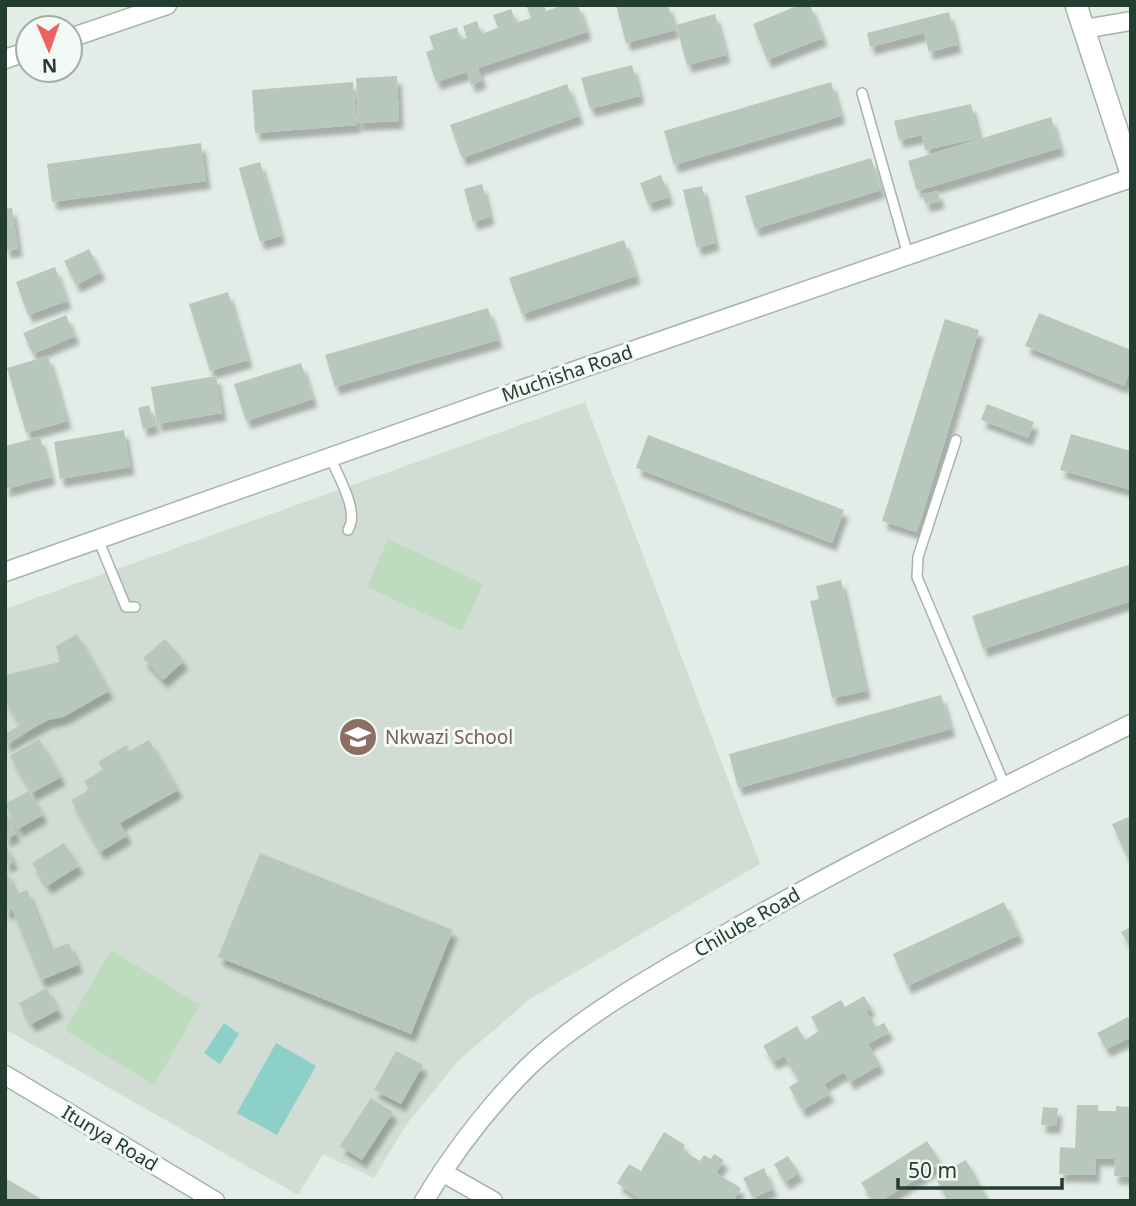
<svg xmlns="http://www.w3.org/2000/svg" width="1136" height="1206" font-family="'Noto Sans',sans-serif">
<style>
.built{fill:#d1dcd4}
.green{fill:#bddcbe}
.water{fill:#8dcfc9}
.building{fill:#b8c7be;filter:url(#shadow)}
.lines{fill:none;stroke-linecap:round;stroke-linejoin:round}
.service-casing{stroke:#a6b4ac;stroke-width:12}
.minor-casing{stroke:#a6b4ac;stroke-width:21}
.tertiary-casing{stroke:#a6b4ac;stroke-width:24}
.service{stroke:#fff;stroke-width:9}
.minor{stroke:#fff;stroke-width:18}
.tertiary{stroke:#fff;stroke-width:21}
.labels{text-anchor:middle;stroke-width:6;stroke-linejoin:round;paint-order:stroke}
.street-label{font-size:19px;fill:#233d30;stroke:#f3f9f5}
.education-label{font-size:19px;fill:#785e54;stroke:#f3f9f5;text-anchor:start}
</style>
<defs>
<filter id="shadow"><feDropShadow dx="4.5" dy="8" stdDeviation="2" flood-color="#0004"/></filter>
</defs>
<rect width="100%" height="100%" fill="#e3ece6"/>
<path class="built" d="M585 402 760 864 530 999 459 1060 406 1125 374 1178 323 1154 298 1195 5 1029V609Z"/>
<g class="green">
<path d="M388 539 483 584 462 631 367 587Z"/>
<path d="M111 950 200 1005 154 1085 65 1030Z"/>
</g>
<g class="water">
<path d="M224 1023 239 1034 220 1064 204 1053Z"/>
<path d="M276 1043 316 1066 277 1135 237 1113Z"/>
</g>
<g class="building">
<path d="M526 5H544L546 11 564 5H578L587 32 478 68 482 80 471 85 467 72 436 82 426 52 434 49 429 36 457 27 461 40 467 38 463 26 477 21 481 34 498 28 493 15 511 9 516 23 531 18Z"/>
<path d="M616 5H668L675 30 626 43Z"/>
<path d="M799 5H810L823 38 767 60 753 24Z"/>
<path d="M949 12 957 45 929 52 924 33 870 47 867 33Z"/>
<path d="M715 14 726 55 687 65 676 25Z"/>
<path d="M632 65 640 96 590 109 581 78Z"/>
<path d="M397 76 399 121 358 123 356 78Z"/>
<path d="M353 82 357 125 255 133 252 90Z"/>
<path d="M831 82 841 116 674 165 664 131Z"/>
<path d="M567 84 579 116 462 158 450 125Z"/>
<path d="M971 104 979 138 925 150 922 135 899 140 894 121Z"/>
<path d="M1051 117 1060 148 917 191 908 161Z"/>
<path d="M201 143 206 181 52 202 47 164Z"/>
<path d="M871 158 881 190 755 229 745 196Z"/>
<path d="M260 162 281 236 260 242 239 168Z"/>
<path d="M661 175 669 197 648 204 640 183Z"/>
<path d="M482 184 490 217 473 222 464 189Z"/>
<path d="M702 186 715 243 697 248 683 190Z"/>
<path d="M938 191 940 201 925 204 923 194Z"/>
<path d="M12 208 18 249 5 250V209Z"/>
<path d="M624 240 636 276 522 314 509 278Z"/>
<path d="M89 249 101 272 76 285 64 261Z"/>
<path d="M55 267 67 301 28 315 16 282Z"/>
<path d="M228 292 248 360 210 371 189 304Z"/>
<path d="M488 308 498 340 335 387 325 355Z"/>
<path d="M1039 313 1131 350V368L1124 386 1025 346Z"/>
<path d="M66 315 75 336 33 354 23 333Z"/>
<path d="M945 319 979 330 917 532 882 521Z"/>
<path d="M48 356 67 421 26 433 7 368Z"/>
<path d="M301 363 313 399 246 421 234 384Z"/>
<path d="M216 376 222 413 157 424 151 387Z"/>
<path d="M987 404 1034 422 1028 438 981 420Z"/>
<path d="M149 405 155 426 143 429 138 408Z"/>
<path d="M124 430 130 467 60 479 54 442Z"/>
<path d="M1071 434 1131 451V490L1060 470Z"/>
<path d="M648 435 844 510 832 543 636 468Z"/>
<path d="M40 437 51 477 5 489V446Z"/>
<path d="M1131 564V601L983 649 972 616Z"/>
<path d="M841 580 866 691 832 698 810 601 819 599 816 586Z"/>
<path d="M77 634 109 691 63 717 48 720 5 744V734L20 725 5 699V675L60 662 56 646Z"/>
<path d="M165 639 184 661 163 680 143 658Z"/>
<path d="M941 695 951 729 738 788 729 754Z"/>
<path d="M39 739 61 777 32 793 10 756Z"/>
<path d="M149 740 178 790 120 823 127 836 100 852 71 800 89 790 84 781 103 770 98 762 126 745 130 751Z"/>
<path d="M29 791 43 815 18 829 5 804Z"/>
<path d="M5 809 16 834 5 839Z"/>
<path d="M1131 816V855L1127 857 1112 824Z"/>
<path d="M5 842 13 862 5 865Z"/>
<path d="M64 843 79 866 47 886 32 863Z"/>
<path d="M260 853 453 930 411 1034 218 957Z"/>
<path d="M5 868 16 894 27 890 51 950 69 943 78 965 41 980 12 909 5 912Z"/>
<path d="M1004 902 1019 935 907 986 893 954Z"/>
<path d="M1131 927V948L1121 932Z"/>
<path d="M47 988 58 1010 31 1024 19 1003Z"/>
<path d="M864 996 871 1008 866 1011 876 1027 884 1023 889 1032 868 1044 880 1065 850 1082 844 1072 824 1084 830 1094 802 1110 789 1087 799 1081 784 1056 773 1062 763 1046 797 1026 805 1040 819 1031 811 1017 841 1000 845 1007Z"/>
<path d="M1128 1017 1131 1022V1037L1106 1049 1097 1033Z"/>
<path d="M396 1051 423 1065 401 1104 374 1090Z"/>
<path d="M371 1098 393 1112 362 1160 340 1146Z"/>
<path d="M1077 1105H1098V1111H1116V1106L1131 1107V1177L1114 1176 1115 1159 1096 1158 1095 1175 1059 1174 1060 1147 1075 1148Z"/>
<path d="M1043 1107 1058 1108 1056 1126 1041 1125Z"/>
<path d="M664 1132 685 1145 682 1150 700 1161 704 1155 711 1159 714 1154 724 1160 716 1173 741 1188 733 1201H642L617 1183 629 1164 641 1171Z"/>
<path d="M927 1141 941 1163 881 1201H873L861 1183Z"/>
<path d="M788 1156 799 1173 785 1182 774 1164Z"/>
<path d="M966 1160 989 1201H948L935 1177Z"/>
<path d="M764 1168 773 1189 753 1198 743 1178Z"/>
<path d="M5 1178 45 1201H5Z"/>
</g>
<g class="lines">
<defs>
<g id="service">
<path d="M862 93 908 255"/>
<path d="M956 440 918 557 917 577 1005 786"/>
<path d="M330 457C338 476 360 512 348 530"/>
<path d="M98 539 126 607H135"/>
</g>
<g id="minor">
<path d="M1084 29 1131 21"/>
<path d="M70 38 167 5"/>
<path d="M5 59 28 51"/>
<path d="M5 572 600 362 1131 178"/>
<path d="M5 1075 215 1201"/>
<path d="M442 1172 493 1201"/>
<path d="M424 1201C453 1153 488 1107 528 1067 579 1018 651 977 712 942 848 862 990 794 1131 724"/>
</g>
<path id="tertiary" d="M1076 5 1131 173"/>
</defs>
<use href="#service" class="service-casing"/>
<use href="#minor" class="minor-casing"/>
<use href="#tertiary" class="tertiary-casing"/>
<use href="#service" class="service"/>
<use href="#minor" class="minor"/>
<use href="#tertiary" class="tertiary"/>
</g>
<defs>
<symbol id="school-disc" viewBox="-11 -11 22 22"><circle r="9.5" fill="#8d6e63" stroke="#f3f9f5"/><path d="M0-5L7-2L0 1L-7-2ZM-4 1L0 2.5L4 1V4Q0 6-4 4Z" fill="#fff"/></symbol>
</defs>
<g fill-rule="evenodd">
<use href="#school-disc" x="336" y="715" width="44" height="44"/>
</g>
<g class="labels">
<g class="street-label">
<text transform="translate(567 373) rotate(-19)" y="7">Muchisha Road</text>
<text transform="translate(747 922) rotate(-30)" y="7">Chilube Road</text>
<text transform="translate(110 1138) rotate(31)" y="7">Itunya Road</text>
</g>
<g class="education-label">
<text x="385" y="744">Nkwazi School</text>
</g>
</g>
<rect width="1136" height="1206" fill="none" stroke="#233d30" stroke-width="14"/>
<g transform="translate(49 49) rotate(178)"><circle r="33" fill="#f3f9f5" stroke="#a0aea6" stroke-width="2"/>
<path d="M0-5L12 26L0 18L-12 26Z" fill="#ec6261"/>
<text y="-10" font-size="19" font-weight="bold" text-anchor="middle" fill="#233d30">N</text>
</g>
<path d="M898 1178v10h164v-10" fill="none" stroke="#233d30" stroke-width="3.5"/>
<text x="908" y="1178" font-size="21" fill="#233d30" stroke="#f3f9f5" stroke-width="5" paint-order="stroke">50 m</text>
</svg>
